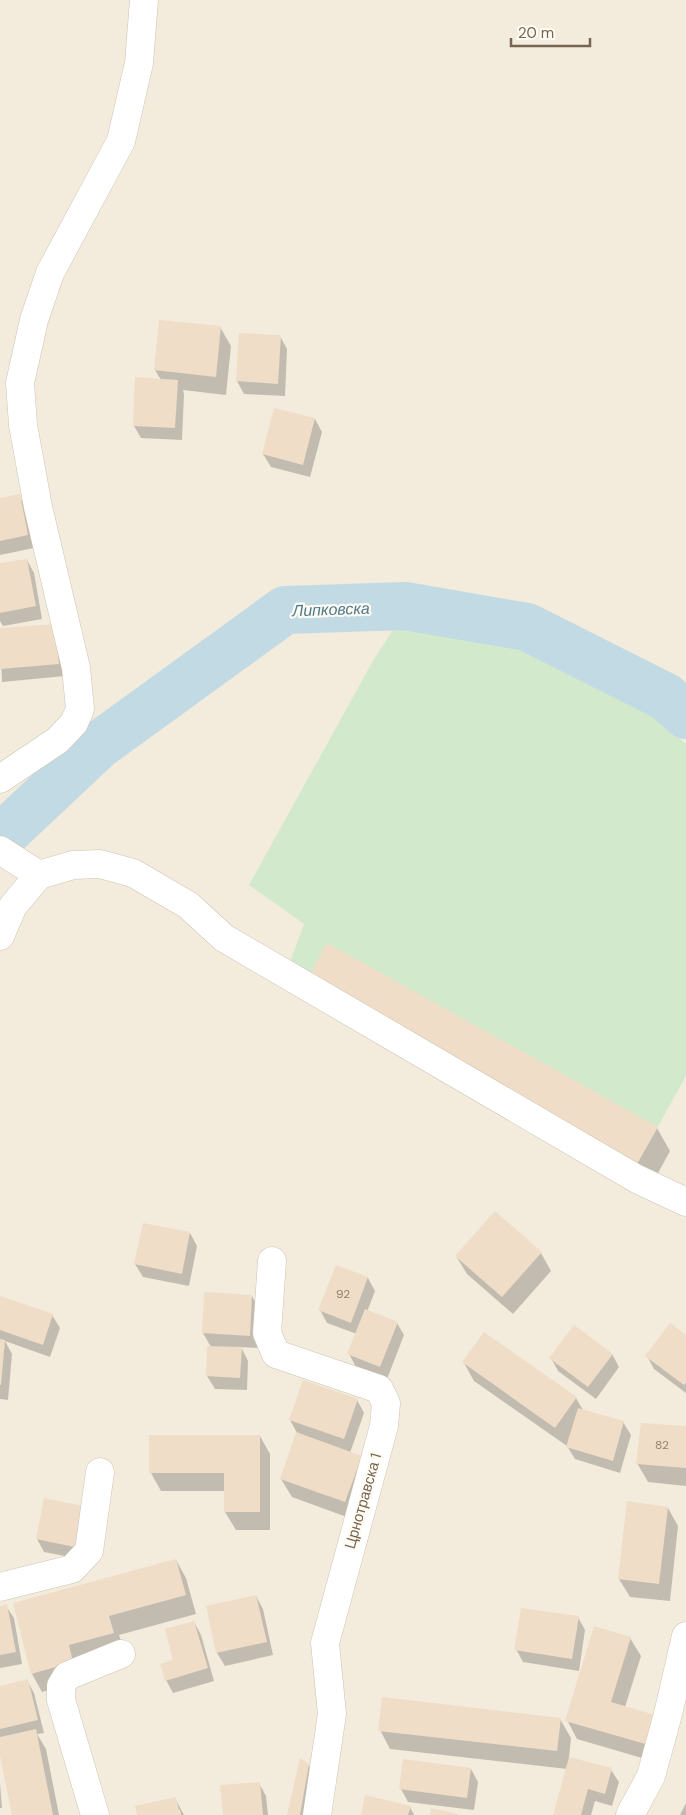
<svg xmlns="http://www.w3.org/2000/svg" width="686" height="1815" font-family="'DM Sans',sans-serif">
<style>
.residential{fill:#f3ecdc}
.green{fill:#d3e9cc}
.shadow{fill:#0003}
.lines{fill:none;stroke-linecap:round;stroke-linejoin:round}
.river{stroke:#c2dae4;stroke-width:48}
.building{fill:#efddc7}
.minor-casing{stroke:#cdc3b3;stroke-width:29}
.minor{stroke:#fff;stroke-width:28}
.labels{text-anchor:middle;stroke-width:4.5;stroke-linejoin:round;paint-order:stroke}
.number-label{font-size:12px;fill:#94826e}
.street-label{font-size:15px;fill:#766451;stroke:#fefbf3}
.water-label{font-size:16px;font-style:italic;fill:#4f798d;stroke:#fefbf3}
</style>
<rect width="100%" height="100%" fill="#fbf8ed"/>
<rect class="residential" x="0" y="0" width="686" height="1815"/>
<path class="green" d="M395 627 521 643 643 707 686 744V1076L636 1166 287 970 304 924 249 885 374 659Z"/>
<g class="shadow">
<path d="M160 321 220 327 231 346 226 395 183 390 184 394 182 440 141 438 134 426 161 380 155 370Z"/>
<path d="M240 334 280 336 287 349 285 396 244 394 237 381Z"/>
<path d="M315 419 322 432 310 477 271 467 263 454Z"/>
<path d="M19 496 26 508 34 548 0 555V499Z"/>
<path d="M27 560 34 573 42 619 3 626 0 621V565Z"/>
<path d="M54 625 65 676 2 682 0 630Z"/>
<path d="M307 982 657 1128 670 1151 650 1188Z"/>
<path d="M190 1233 197 1246 189 1286 143 1277 135 1264Z"/>
<path d="M541 1253 551 1271 513 1314 467 1274 456 1256Z"/>
<path d="M336 1266 368 1278 375 1291 367 1312 397 1323 404 1335 387 1379 356 1367 349 1354 357 1334 327 1323 320 1310Z"/>
<path d="M252 1296 259 1309 257 1348 241 1347 248 1361 247 1390 215 1389 207 1376 211 1347 203 1333Z"/>
<path d="M0 1297 52 1315 60 1328 50 1357 5 1341 12 1354 8 1400 0 1399Z"/>
<path d="M686 1337V1393L654 1369 647 1356Z"/>
<path d="M612 1354 619 1367 596 1399 558 1371 551 1358Z"/>
<path d="M464 1363 576 1398 583 1410 623 1422 631 1435 620 1473 575 1459 567 1446 474 1381Z"/>
<path d="M357 1400 364 1413 350 1453 361 1457 371 1475 355 1520 292 1497 281 1479 297 1433 290 1420Z"/>
<path d="M686 1427V1486L648 1482 637 1463Z"/>
<path d="M260 1436 270 1454V1530H236L225 1512V1491H161L151 1473Z"/>
<path d="M45 1500 91 1561 44 1552 37 1539Z"/>
<path d="M668 1508 678 1526 670 1601 630 1597 619 1579Z"/>
<path d="M176 1560 186 1578 196 1614 119 1635 124 1651 82 1681 42 1692 32 1674Z"/>
<path d="M256 1596 263 1609 273 1655 225 1666 217 1653 207 1607Z"/>
<path d="M6 1606 14 1618 22 1664 0 1668V1607Z"/>
<path d="M578 1617 585 1630 579 1671 523 1662 516 1649Z"/>
<path d="M194 1622 201 1635 214 1681 173 1693 166 1680Z"/>
<path d="M630 1638 641 1656 625 1707 659 1763 577 1739 567 1720Z"/>
<path d="M27 1680 34 1693 44 1733 37 1734 46 1749 59 1815H13L0 1750V1687Z"/>
<path d="M560 1719 571 1738 569 1758 611 1770 619 1782 612 1806 595 1801 591 1815H555L567 1769 390 1749 380 1730Z"/>
<path d="M308 1764 315 1777 309 1815H289Z"/>
<path d="M471 1769 478 1782 474 1810 408 1802 401 1789Z"/>
<path d="M0 1783 2 1808H0Z"/>
<path d="M259 1783 266 1796 268 1815H224Z"/>
<path d="M175 1798 184 1815H181L180 1810H178L179 1815H138Z"/>
<path d="M686 1803V1815H680Z"/>
<path d="M410 1807 414 1815H362Z"/>
</g>
<g class="lines">
<path class="river" d="M0 838 99 745 285 610 405 606 527 627 666 697 686 715"/>
</g>
<g class="building">
<path d="M159 320 221 326 216 377 154 370Z"/>
<path d="M239 333 281 335 278 384 236 381Z"/>
<path d="M135 377 178 380 175 428 133 426Z"/>
<path d="M274 408 315 418 303 465 262 454Z"/>
<path d="M20 494 28 535 0 541V498Z"/>
<path d="M27 559 36 606 0 613V563Z"/>
<path d="M55 624 59 664 0 669V628Z"/>
<path d="M327 943 658 1127 636 1166 306 982Z"/>
<path d="M495 1211 542 1252 502 1297 455 1256Z"/>
<path d="M143 1223 190 1232 182 1274 134 1264Z"/>
<path d="M336 1265 368 1277 351 1323 318 1310Z"/>
<path d="M204 1292 252 1295 250 1336 202 1333Z"/>
<path d="M0 1296 53 1314 43 1345 0 1330Z"/>
<path d="M365 1309 398 1322 380 1367 347 1354Z"/>
<path d="M670 1323 686 1335V1383L684 1385 645 1356Z"/>
<path d="M574 1325 613 1354 588 1387 549 1358Z"/>
<path d="M484 1332 577 1397 555 1428 462 1362Z"/>
<path d="M0 1339 5 1340 1 1385H0Z"/>
<path d="M207 1346 242 1347 240 1378 206 1376Z"/>
<path d="M303 1380 358 1399 344 1439 289 1420Z"/>
<path d="M578 1408 624 1421 613 1461 566 1447Z"/>
<path d="M641 1423 686 1426V1468L636 1464Z"/>
<path d="M296 1432 362 1456 345 1502 280 1479Z"/>
<path d="M149 1435H260V1512H224V1473H149Z"/>
<path d="M44 1498 92 1508 84 1549 36 1539Z"/>
<path d="M627 1501 668 1507 659 1584 618 1579Z"/>
<path d="M176 1559 186 1595 109 1616 114 1633 69 1645 73 1662 31 1674 13 1603Z"/>
<path d="M256 1595 267 1642 216 1653 206 1606Z"/>
<path d="M7 1604 16 1652 0 1655V1606Z"/>
<path d="M521 1608 579 1616 572 1659 514 1650Z"/>
<path d="M194 1621 208 1668 165 1681 160 1664 173 1660 165 1629Z"/>
<path d="M594 1626 631 1637 611 1702 658 1716 649 1745 565 1721Z"/>
<path d="M28 1679 38 1720 0 1729V1686Z"/>
<path d="M382 1697 561 1718 557 1751 378 1731Z"/>
<path d="M36 1729 53 1815H12L0 1756V1737Z"/>
<path d="M569 1757 612 1768 605 1794 588 1789 581 1815H553Z"/>
<path d="M300 1758 309 1764 300 1815H287Z"/>
<path d="M403 1759 471 1768 467 1798 399 1789Z"/>
<path d="M260 1782 263 1815H223L220 1785Z"/>
<path d="M365 1795 411 1806 408 1815H361Z"/>
<path d="M176 1797 180 1815H137L135 1806Z"/>
<path d="M431 1808 458 1814V1815H430Z"/>
</g>
<g class="lines">
<defs>
<g id="minor">
<path d="M0 779 58 740 74 723 80 709 76 668 38 507 23 425 20 383 34 320 50 273 121 141 139 63 144 0"/>
<path d="M0 850 39 875"/>
<path d="M0 936 13 906 39 875 73 865 100 864 133 873 188 905 224 938 637 1179 686 1202"/>
<path d="M272 1261 267 1333 276 1354 379 1389 386 1403 384 1426 325 1643 332 1714 317 1815"/>
<path d="M0 1587 72 1569 89 1551 100 1472"/>
<path d="M95 1815 61 1700V1686L67 1676 121 1654"/>
<path d="M630 1815 651 1776 668 1714 686 1636"/>
</g>
</defs>
<use href="#minor" class="minor-casing"/>
<use href="#minor" class="minor"/>
</g>
<g class="labels">
<g class="number-label">
<text x="343" y="1298">92</text>
<text x="662" y="1449">82</text>
</g>
<g class="street-label">
<text transform="translate(363 1501) rotate(-74)" y="5">Црнотравска 1</text>
</g>
<g class="water-label">
<text transform="translate(331 609) rotate(-2)" y="6">Липковска</text>
</g>
</g>
<path d="M511 38v8h79v-8" fill="none" stroke="#766451" stroke-width="2.5"/>
<text x="518" y="38" font-size="15" fill="#766451" stroke="#fefbf3" stroke-width="4" paint-order="stroke">20 m</text>
</svg>
